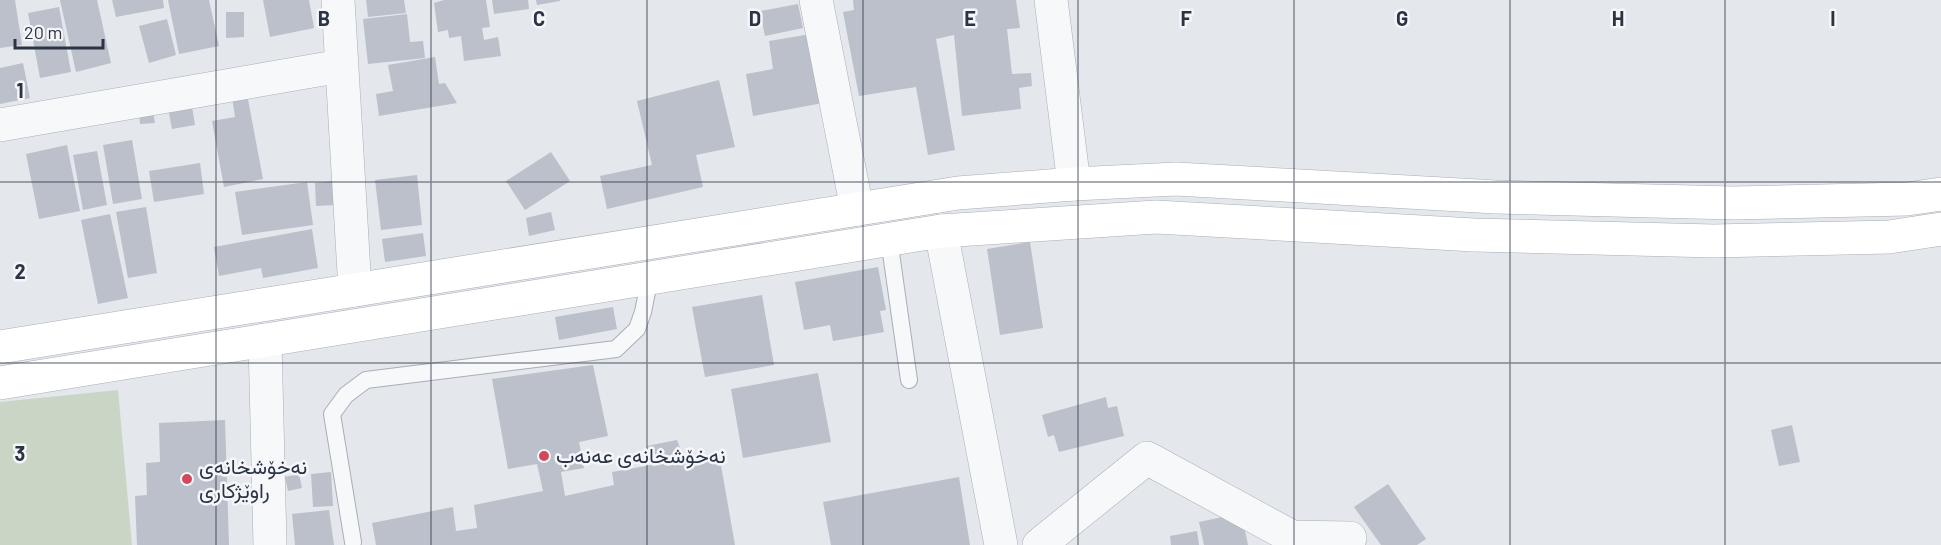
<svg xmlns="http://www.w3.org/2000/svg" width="1941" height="545" font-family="Barlow,Vazirmatn,sans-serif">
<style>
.green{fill:#c9d6c5}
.building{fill:#bbc0ca}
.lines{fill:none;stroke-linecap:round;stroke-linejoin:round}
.lane-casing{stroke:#a9aeb7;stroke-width:18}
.street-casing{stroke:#a9aeb7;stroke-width:34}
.secondary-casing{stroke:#a9aeb7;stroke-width:34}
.lane{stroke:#f7f8fa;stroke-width:16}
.street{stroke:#f7f8fa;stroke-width:33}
.secondary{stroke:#fff;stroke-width:33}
.grid{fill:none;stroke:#2b3445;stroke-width:1.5;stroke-opacity:0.55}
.poi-dot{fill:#d1495b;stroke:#f4f6f9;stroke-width:2}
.labels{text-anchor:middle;stroke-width:5;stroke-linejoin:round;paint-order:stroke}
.poi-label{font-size:21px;fill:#2b3445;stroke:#f4f6f9;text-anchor:start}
.grid-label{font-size:20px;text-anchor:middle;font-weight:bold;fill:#2b3445;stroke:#f4f6f9;stroke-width:5;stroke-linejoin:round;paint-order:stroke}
</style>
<rect width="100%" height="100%" fill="#e4e7ec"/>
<path class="green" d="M118 390 132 545H0V402Z"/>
<g class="building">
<path d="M0 0H15L22 45 0 48Z"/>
<path d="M60 0H97L111 63 76 72Z"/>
<path d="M112 0H163L164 8 116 17Z"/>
<path d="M168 0H209L219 46 179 54Z"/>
<path d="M263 0H309L314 28 270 37Z"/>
<path d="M366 0H404L406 13 368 17Z"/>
<path d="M444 0H486L490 27 482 28 484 40 498 37 501 56 464 61 461 36 449 38 448 30 438 32 434 3Z"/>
<path d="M492 0H528L529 9 494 14Z"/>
<path d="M536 0H560V1L537 5Z"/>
<path d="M853 0H1016L1020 28 1007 29 1012 74 1031 73 1032 86 1019 88 1021 109 962 116 954 35 936 39 955 150 928 155 916 87 859 96 843 12 854 10Z"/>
<path d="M798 4 803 28 765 36 760 11Z"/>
<path d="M59 7 71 72 40 78 28 13Z"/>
<path d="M226 12H244V37L226 38Z"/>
<path d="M407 14 410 42 423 41 425 58 368 64 363 19Z"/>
<path d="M167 19 176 55 149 63 139 26Z"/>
<path d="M811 34 823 103 753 116 746 74 773 69 769 41Z"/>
<path d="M435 57 439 84 445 83 457 103 379 116 376 94 393 91 388 65Z"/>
<path d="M23 63 30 98 0 104V68Z"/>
<path d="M719 80 735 147 696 155 703 187 607 209 600 176 652 165 637 101Z"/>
<path d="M190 94 195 125 172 129 166 98Z"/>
<path d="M247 94 263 179 224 187 212 121 235 117 232 97Z"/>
<path d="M153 112 155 123 140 124 139 114Z"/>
<path d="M132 140 142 199 113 204 103 145Z"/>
<path d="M67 145 80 211 39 219 26 154Z"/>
<path d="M97 151 107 205 83 210 73 155Z"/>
<path d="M551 152 570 181 525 210 506 181Z"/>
<path d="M200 163 204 194 154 202 149 171Z"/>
<path d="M417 175 422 225 381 230 375 180Z"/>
<path d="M334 181 337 205 316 206 315 183Z"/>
<path d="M307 182 313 225 242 235 235 192Z"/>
<path d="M146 207 157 273 128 278 116 212Z"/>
<path d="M551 212 555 230 529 236 526 218Z"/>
<path d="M110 214 128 298 98 304 81 220Z"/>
<path d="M312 229 318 268 263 278 261 268 219 276 214 247Z"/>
<path d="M423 233 426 256 385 262 382 239Z"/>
<path d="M1030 242 1043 328 1000 335 987 249Z"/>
<path d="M878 267 886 310 880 311 884 332 833 341 830 325 804 330 795 282Z"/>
<path d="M762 295 774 365 705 377 692 307Z"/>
<path d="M613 307 617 329 559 340 555 317Z"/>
<path d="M593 365 608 436 579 442 584 468 561 472 565 496 614 485 612 472 651 465 647 446 677 440 684 458 719 454 735 545H376L372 523 453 507 456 531 477 528 474 505 543 491 537 464 508 469 492 379Z"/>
<path d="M818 373 831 442 743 458 731 389Z"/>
<path d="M1106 397 1108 408 1117 406 1124 436 1059 452 1054 435 1048 437 1042 415Z"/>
<path d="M225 420 229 545H137L135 496 147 495 146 463 160 462 159 423Z"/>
<path d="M1792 425 1800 462 1779 466 1771 430Z"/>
<path d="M331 472 333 506 313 507 311 474Z"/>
<path d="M299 474 302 488 288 491 285 477Z"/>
<path d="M959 477 970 545H831L823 502Z"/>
<path d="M1388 484 1426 539 1417 545H1381L1354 507Z"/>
<path d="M329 510 334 545H295L292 514Z"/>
<path d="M1241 513 1248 545H1204L1199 522Z"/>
<path d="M1197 531 1199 545H1171L1170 536Z"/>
</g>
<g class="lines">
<defs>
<g id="lane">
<path d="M889 239 909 380"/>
<path d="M353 542 332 414 346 395 366 380 616 349 637 329 643 312 650 277"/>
</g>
<g id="street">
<path d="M338 0 355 290"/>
<path d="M816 0 857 209"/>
<path d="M1051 0 1074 184"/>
<path d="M0 125 341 66"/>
<path d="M941 231 1001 545"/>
<path d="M265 340 270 545"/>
<path d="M1039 545 1147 458 1292 537 1350 538"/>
</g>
<g id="secondary">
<path d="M0 347 958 193 1074 184 1176 179 1496 197 1652 201 1734 203 1907 199 1941 194"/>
<path d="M0 383 941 231 1156 217 1474 235 1714 241 1889 237 1941 229"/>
</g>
</defs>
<use href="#lane" class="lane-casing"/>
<use href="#street" class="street-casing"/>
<use href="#secondary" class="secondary-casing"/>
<use href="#lane" class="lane"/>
<use href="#street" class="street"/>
<use href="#secondary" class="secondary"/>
</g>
<path class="grid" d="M216 0V545M431 0V545M647 0V545M863 0V545M1078 0V545M1294 0V545M1510 0V545M1725 0V545M0 182H1941M0 363H1941"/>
<g class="poi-dot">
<circle cx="544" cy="456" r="6"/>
<circle cx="187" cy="479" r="6"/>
</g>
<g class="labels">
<g class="poi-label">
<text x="556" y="463">نەخۆشخانەی عەنەب</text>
<text x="199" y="474">نەخۆشخانەی<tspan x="199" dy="24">راوێژکاری</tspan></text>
</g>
</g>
<g class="grid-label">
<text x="324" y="26">B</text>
<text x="539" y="26">C</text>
<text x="755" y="26">D</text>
<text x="970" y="26">E</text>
<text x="1186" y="26">F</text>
<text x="1402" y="26">G</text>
<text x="1618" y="26">H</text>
<text x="1833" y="26">I</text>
<text x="20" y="98">1</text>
<text x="20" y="279">2</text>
<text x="20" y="461">3</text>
</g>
<path d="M15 39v9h88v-9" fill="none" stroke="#2b3445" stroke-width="3"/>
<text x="24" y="39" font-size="18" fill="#2b3445" stroke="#f4f6f9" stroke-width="4.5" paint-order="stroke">20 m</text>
</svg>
